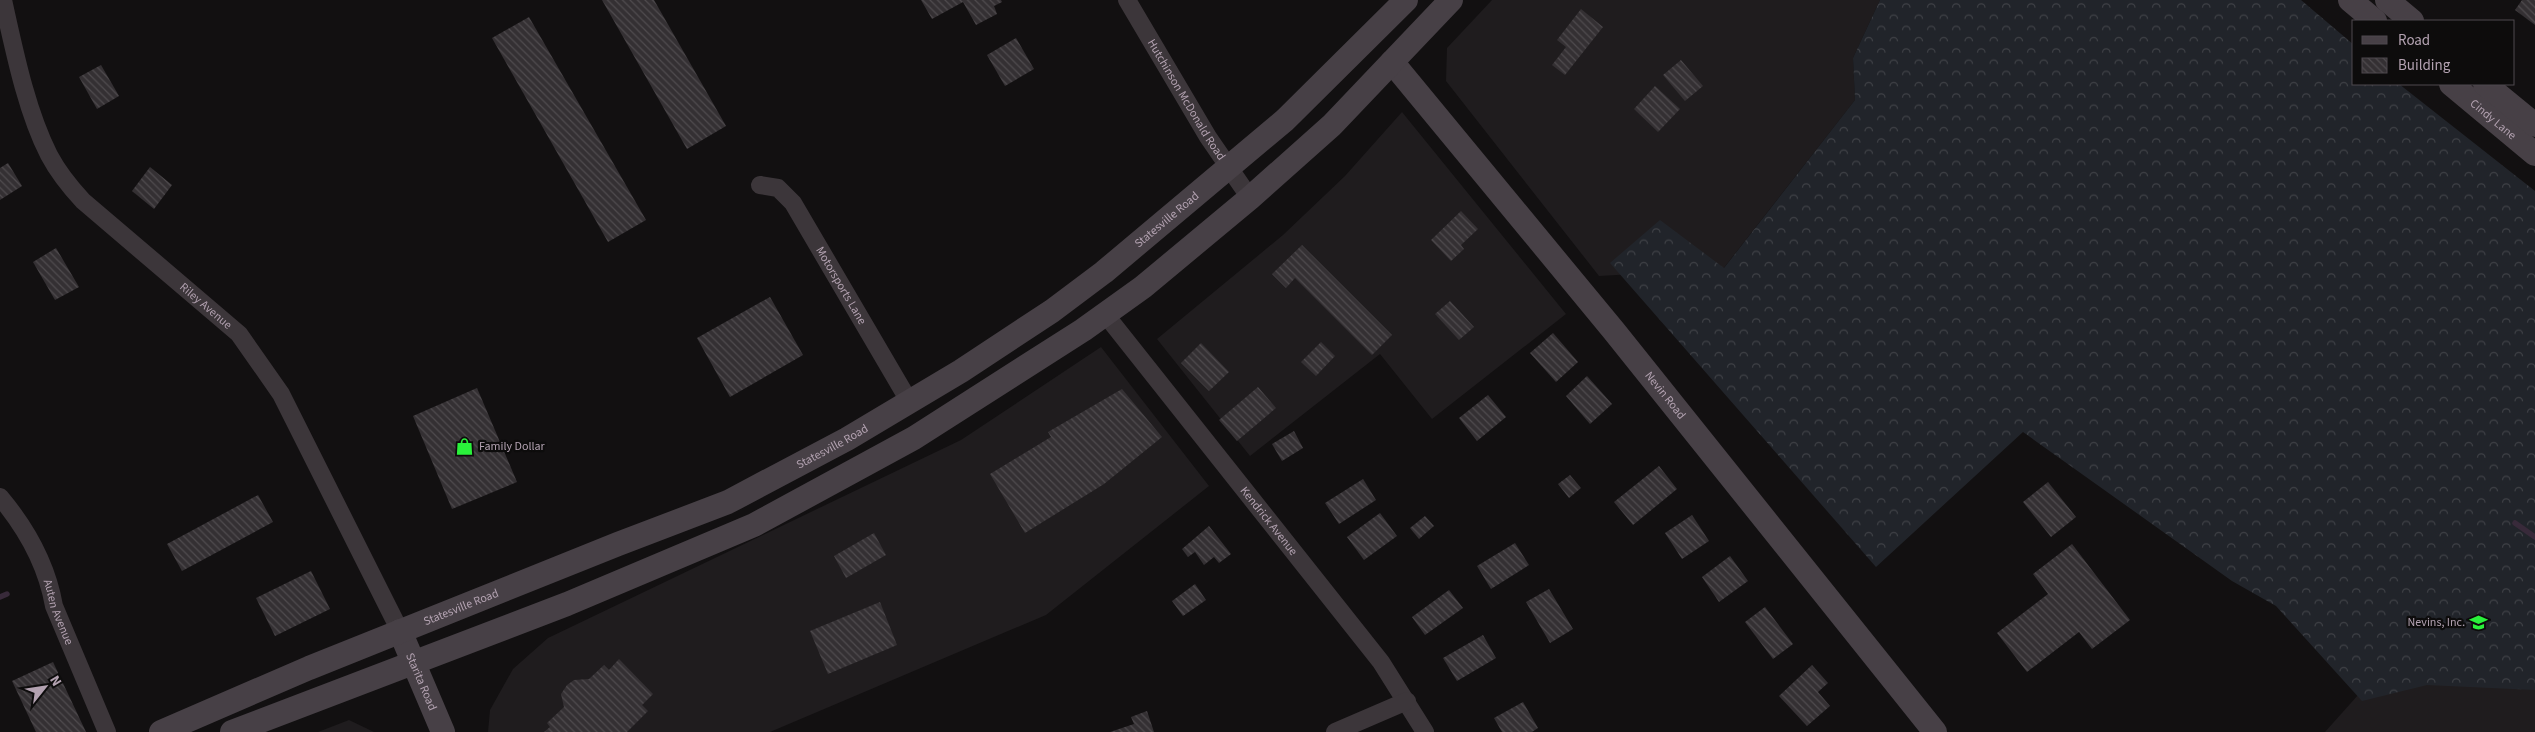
<svg xmlns="http://www.w3.org/2000/svg" width="2535" height="732" font-family="'Source Sans 3',sans-serif">
<style>
.built{fill:#1f1c1e}
.forest{fill:url(#forest-crowns)}
.lines{fill:none;stroke-linecap:round;stroke-linejoin:round}
.stream{stroke:#382a3a;stroke-width:5.5}
.building{fill:url(#building-back-hatch)}
.street{stroke:#3c363a;stroke-width:18}
.secondary{stroke:#474046;stroke-width:24}
.labels{text-anchor:middle;stroke-width:4.5;stroke-linejoin:round;paint-order:stroke}
.street-label{font-size:12px;fill:#b3a2b1;stroke:#0d0c0c}
.poi-label{font-size:12px;fill:#b3a2b1;stroke:#0d0c0c;text-anchor:start}
</style>
<defs>
<pattern id="forest-crowns" width="20" height="18" patternUnits="userSpaceOnUse" patternTransform="scale(1.25)"><rect width="20" height="18" fill="#21242a"/><path d="M2 6a3 3 0 1 1 6 0M12 15a3 3 0 1 1 6 0" fill="none" stroke="#3f4146"/></pattern>
<pattern id="building-back-hatch" width="6" height="6" patternUnits="userSpaceOnUse" patternTransform="scale(1.25)"><rect width="6" height="6" fill="#343033"/><path d="M-1 5l2 2M0 0l6 6M5-1l2 2" fill="none" stroke="#4f4b4e"/></pattern>
</defs>
<rect width="100%" height="100%" fill="#121011"/>
<g class="built">
<path d="M1492 0H1880L1853 58 1855 100 1723 269 1599 276 1446 81 1447 48Z"/>
<path d="M1402 112 1566 314 1432 419 1380 354 1250 456 1157 339 1283 235 1345 176Z"/>
<path d="M1101 347 1209 486 1046 615 770 732H488L490 710 513 669 548 638 961 440Z"/>
<path d="M2528 505 2535 512V732H2325Z"/>
<path d="M349 720 374 732H318Z"/>
</g>
<path class="forest" d="M1880 0H2301L2354 45V84H2399L2535 191V690L2427 685 2362 701 2276 606 2232 581 2023 432 1876 567 1610 263 1660 220 1724 268 1855 100 1853 58Z"/>
<g class="lines">
<g class="stream">
<path d="M2515 523 2535 537"/>
<path d="M0 597 7 594"/>
</g>
</g>
<g class="building">
<path d="M602 0H654L726 126 687 149Z"/>
<path d="M921 0H1001L1002 2 994 6 997 14 976 25 963 2 932 19Z"/>
<path d="M2522 0H2535V25L2515 10Z"/>
<path d="M1581 9 1603 27 1565 75 1552 65 1566 47 1557 40Z"/>
<path d="M529 17 646 220 608 242 492 38Z"/>
<path d="M1016 38 1034 69 1005 86 987 55Z"/>
<path d="M1681 60 1703 86 1685 101 1663 75Z"/>
<path d="M101 65 119 96 97 109 79 77Z"/>
<path d="M1655 86 1680 109 1658 132 1634 109Z"/>
<path d="M8 163 22 186 0 200V168Z"/>
<path d="M150 167 172 185 154 209 132 191Z"/>
<path d="M1461 211 1478 229 1461 245 1464 249 1451 261 1431 240Z"/>
<path d="M1302 245 1392 335 1372 355 1295 278 1286 288 1272 274Z"/>
<path d="M56 248 79 287 55 300 33 262Z"/>
<path d="M770 297 803 355 730 397 697 338Z"/>
<path d="M1450 301 1474 327 1459 340 1435 314Z"/>
<path d="M1553 333 1578 362 1556 382 1530 353Z"/>
<path d="M1321 342 1335 356 1316 376 1301 362Z"/>
<path d="M1201 343 1229 372 1209 391 1181 363Z"/>
<path d="M1587 376 1612 404 1590 424 1566 396Z"/>
<path d="M1258 387 1276 408 1237 441 1219 420Z"/>
<path d="M477 388 517 482 452 509 413 416Z"/>
<path d="M1122 389 1162 437 1104 484 1025 533 990 474 1051 437 1048 432Z"/>
<path d="M1488 395 1506 417 1477 441 1459 418Z"/>
<path d="M1294 431 1303 448 1282 461 1272 444Z"/>
<path d="M1659 466 1677 489 1633 525 1614 502Z"/>
<path d="M1570 475 1581 488 1569 498 1558 484Z"/>
<path d="M1363 479 1376 500 1339 524 1325 503Z"/>
<path d="M2048 482 2076 517 2051 537 2023 502Z"/>
<path d="M258 495 273 522 182 571 167 544Z"/>
<path d="M1380 513 1397 536 1364 560 1347 537Z"/>
<path d="M1692 515 1709 541 1682 559 1665 533Z"/>
<path d="M1425 516 1434 526 1419 539 1410 528Z"/>
<path d="M1209 526 1231 554 1219 563 1214 557 1204 565 1195 552 1188 557 1182 549Z"/>
<path d="M874 533 886 555 846 578 834 556Z"/>
<path d="M1515 543 1529 565 1491 589 1477 566Z"/>
<path d="M2072 544 2130 620 2092 649 2079 632 2027 672 1997 633 2048 594 2033 574Z"/>
<path d="M1730 556 1748 581 1719 602 1702 577Z"/>
<path d="M311 571 330 609 275 636 256 598Z"/>
<path d="M1195 584 1206 600 1183 616 1172 601Z"/>
<path d="M1549 589 1573 629 1550 643 1526 602Z"/>
<path d="M1449 590 1463 608 1425 635 1412 617Z"/>
<path d="M880 602 897 645 828 674 810 631Z"/>
<path d="M1765 607 1793 644 1773 659 1745 622Z"/>
<path d="M1483 635 1496 658 1457 681 1443 658Z"/>
<path d="M619 659 653 694 642 705 648 711 627 732H544L550 727 547 723 564 707 561 694 567 685 574 680 589 679 604 665 609 670Z"/>
<path d="M53 662 86 732H36L12 681Z"/>
<path d="M1812 665 1828 683 1818 692 1830 706 1807 726 1779 696Z"/>
<path d="M1523 702 1538 728 1532 732H1502L1494 718Z"/>
<path d="M1147 711 1154 732H1110L1134 724 1131 717Z"/>
</g>
<g class="lines">
<g class="street">
<path id="s1" d="M3 0C14 49 26 110 49 155 58 172 70 187 83 201L239 334 281 394 400 631"/>
<path id="s2" d="M1127 0 1208 137 1250 198"/>
<path id="s3" d="M760 185 778 188 793 203 909 401"/>
<path id="s4" d="M1105 314 1381 662 1425 732"/>
<path id="s5" d="M0 497C26 528 47 566 54 606L107 732"/>
<path d="M1335 732 1407 701"/>
</g>
<g class="secondary">
<path d="M2350 0 2375 21"/>
<path d="M2387 0 2412 21"/>
<path id="s6" d="M1392 62 1614 331 1935 732"/>
<path id="s7" d="M2451 84 2535 154"/>
<path d="M2485 84 2535 125"/>
<path id="s8" d="M400 631 443 732"/>
<path id="s9" d="M161 732 309 668 618 544 728 502 847 439 961 371 1052 311 1104 272 1285 120 1406 0"/>
<path d="M232 732 567 604 754 525 914 438 1083 330 1143 287 1250 198 1332 125 1451 0"/>
</g>
</g>
<defs>
<symbol id="shop-bare" viewBox="-9 -9 18 18"><path d="M-5-2.5h2.3a2.7 3.5 0 0 1 5.4 0H5L5.5 6h-11ZM-1.5-2.5h3a1.5 2.3 0 0 0-3 0Z" fill="#2af13b" stroke="#0d0c0c" stroke-width="2.5" paint-order="stroke"/></symbol>
<symbol id="school-bare" viewBox="-9 -9 18 18"><path d="M0-5L7-2L0 1L-7-2ZM-4 1L0 2.5L4 1V4Q0 6-4 4Z" fill="#2af13b" stroke="#0d0c0c" stroke-width="2.5" paint-order="stroke"/></symbol>
</defs>
<g fill-rule="evenodd">
<use href="#shop-bare" x="452" y="434" width="25" height="25"/>
<use href="#school-bare" x="2466" y="610" width="25" height="25"/>
</g>
<g class="labels">
<g class="street-label">
<text dy="4" stroke="none"><textPath href="#s2" startOffset="116">Hutchinson McDonald Road</textPath></text>
<text dy="4" stroke="none"><textPath href="#s7" startOffset="55">Cindy Lane</textPath></text>
<text dy="4" stroke="none"><textPath href="#s9" startOffset="1135">Statesville Road</textPath></text>
<text dy="4" stroke="none"><textPath href="#s3" startOffset="135">Motorsports Lane</textPath></text>
<text dy="4" stroke="none"><textPath href="#s1" startOffset="381">Riley Avenue</textPath></text>
<text dy="4" stroke="none"><textPath href="#s6" startOffset="431">Nevin Road</textPath></text>
<text dy="4" stroke="none"><textPath href="#s9" startOffset="730">Statesville Road</textPath></text>
<text dy="4" stroke="none"><textPath href="#s4" startOffset="264">Kendrick Avenue</textPath></text>
<text dy="4" stroke="none"><textPath href="#s9" startOffset="325">Statesville Road</textPath></text>
<text dy="4" stroke="none"><textPath href="#s5" startOffset="130">Auten Avenue</textPath></text>
<text dy="4" stroke="none"><textPath href="#s8" startOffset="55">Starita Road</textPath></text>
</g>
<g class="poi-label">
<text x="479" y="450">Family Dollar</text>
<text x="2465" y="626" text-anchor="end">Nevins, Inc.</text>
</g>
</g>
<rect x="2352" y="20" width="162" height="65" fill="#0d0c0c" stroke="#4f484e"/>
<rect x="2362" y="36" width="25" height="8" fill="#474046" stroke="#4f484e"/>
<text x="2398" y="45" font-size="15" fill="#b3a2b1">Road</text>
<rect x="2362" y="58" width="25" height="15" fill="url(#building-back-hatch)" stroke="#4f484e"/>
<text x="2398" y="70" font-size="15" fill="#b3a2b1">Building</text>
<g transform="translate(45 687) rotate(60)" stroke="#0d0c0c" stroke-width="4" paint-order="stroke">
<path d="M0-4L9 19L0 12L-9 19Z" fill="#b3a2b1"/>
<text y="-8" font-size="14" font-weight="bold" text-anchor="middle" fill="#b3a2b1">N</text>
</g>
</svg>
